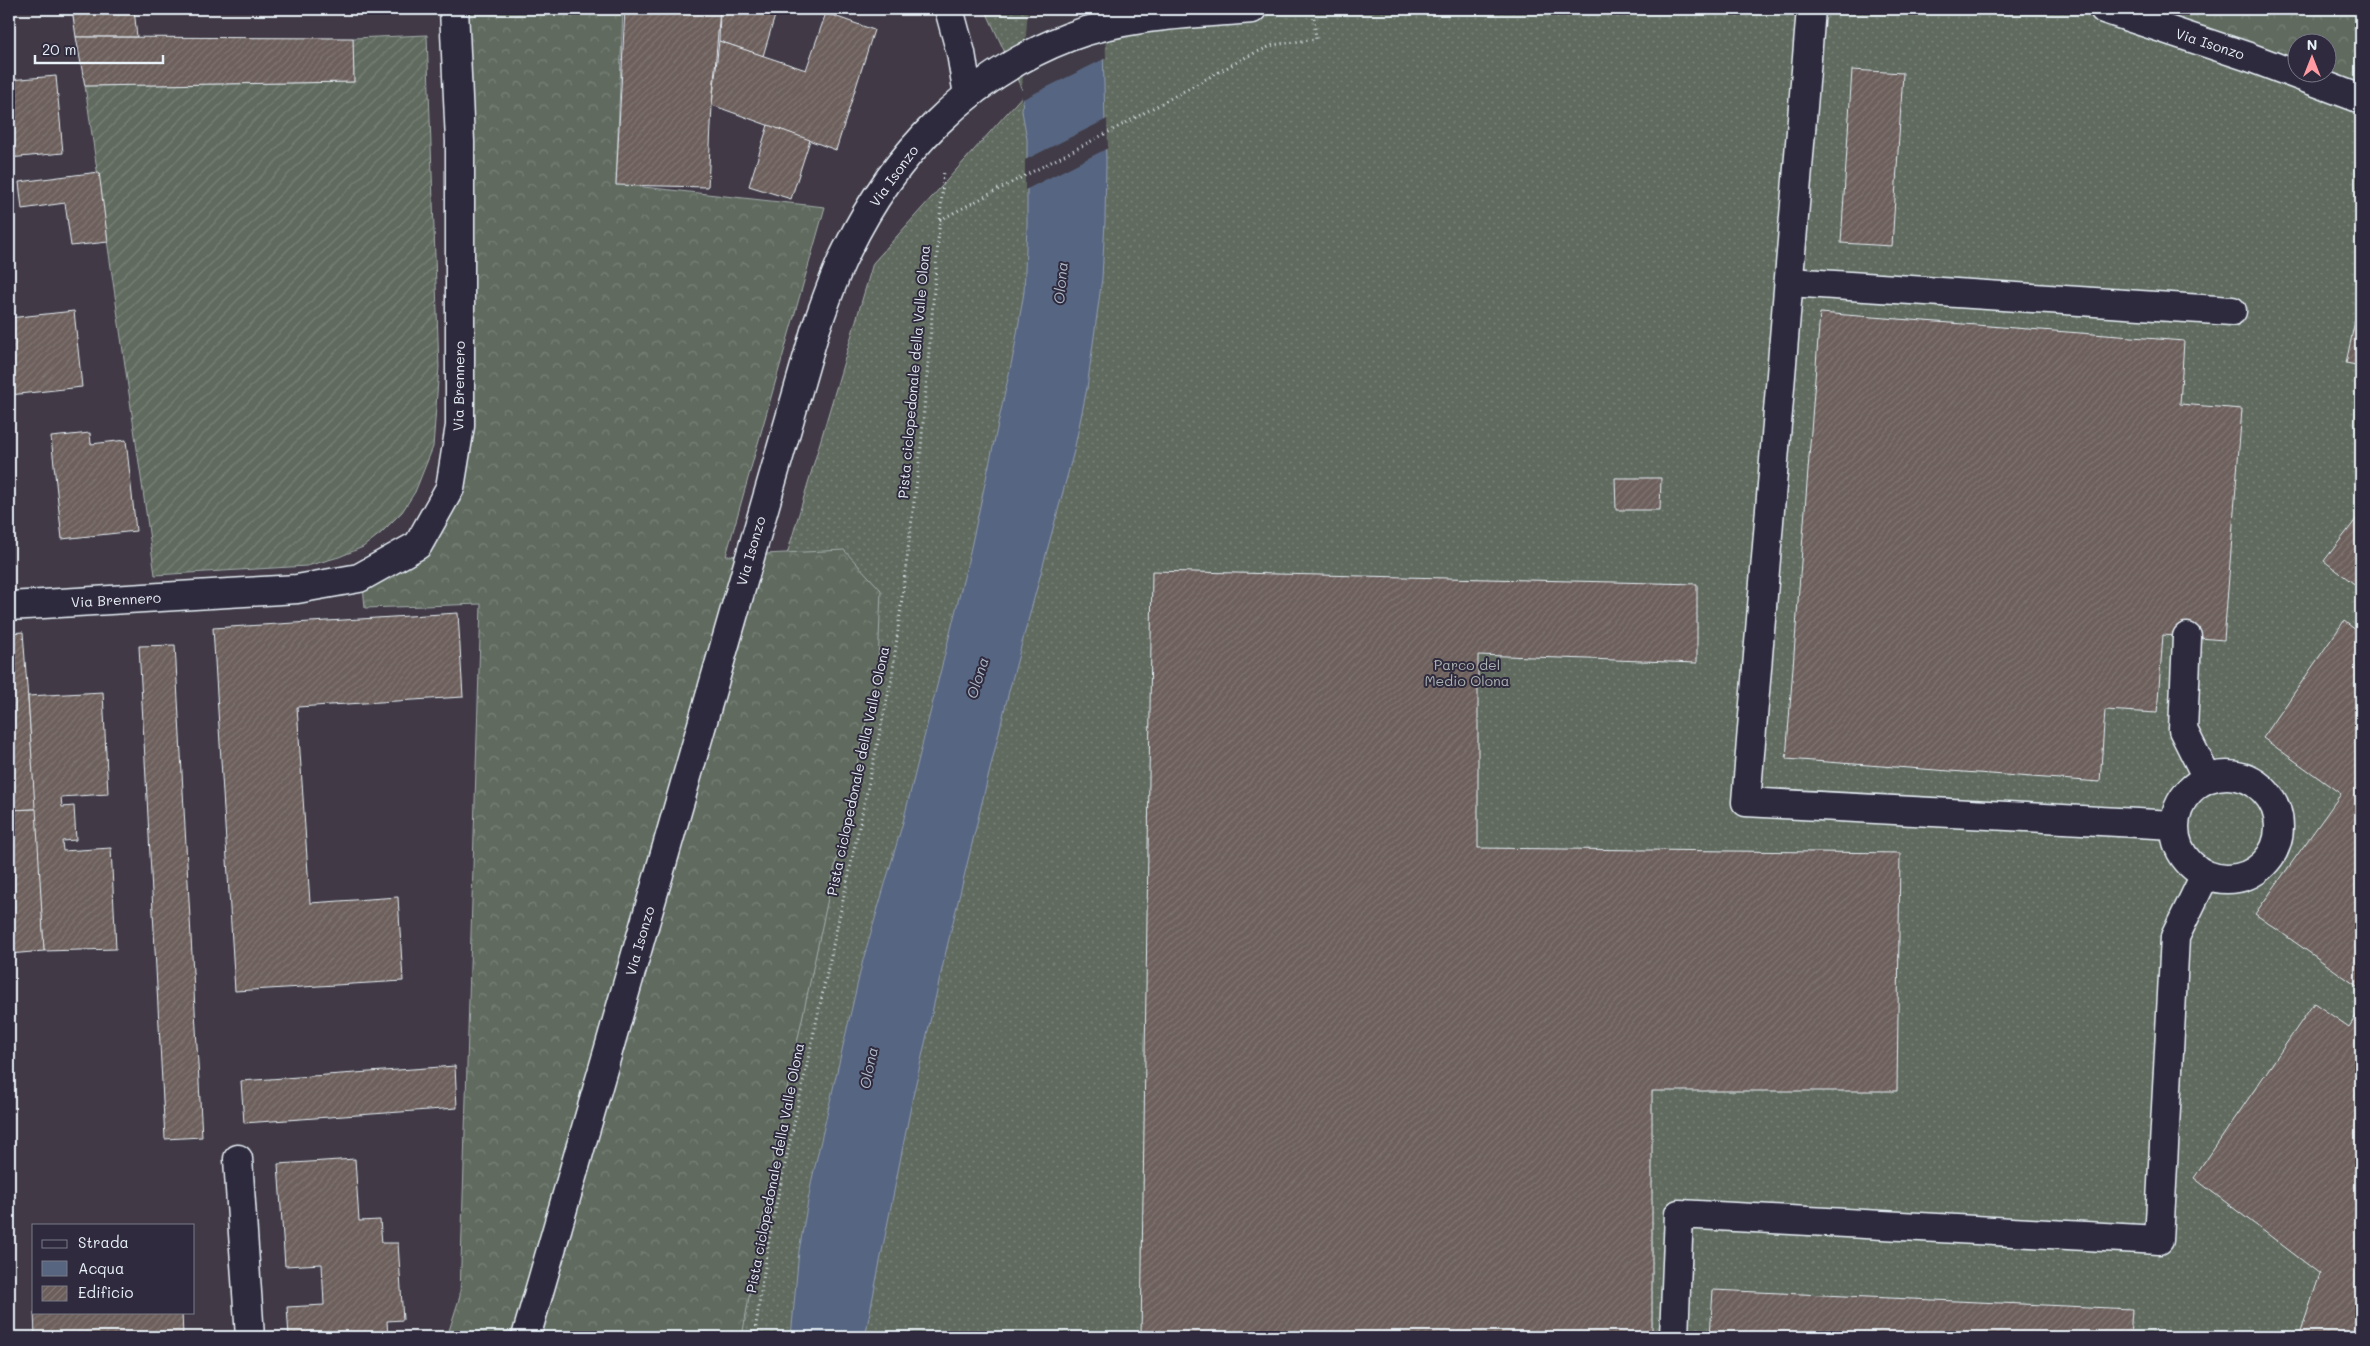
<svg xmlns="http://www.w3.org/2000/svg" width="2370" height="1346" font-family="Mali,sans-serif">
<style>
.grass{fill:url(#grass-dots);stroke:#a4aeac;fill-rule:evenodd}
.forest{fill:url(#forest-crowns);stroke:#a4aeac;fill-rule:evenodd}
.garden{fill:url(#garden-furrows);stroke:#a4aeac}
.water{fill:#576581;stroke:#919db1}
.pier{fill:#413a46}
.building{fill:url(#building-hatch);stroke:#e8f1f8}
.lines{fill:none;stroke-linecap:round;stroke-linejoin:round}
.minor-casing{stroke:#e8f1f8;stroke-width:31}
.path{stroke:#e8f1f8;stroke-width:3;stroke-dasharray:1 4;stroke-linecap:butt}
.minor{stroke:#2f2a3d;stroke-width:28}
.labels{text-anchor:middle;stroke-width:4;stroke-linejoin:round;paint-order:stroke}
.street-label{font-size:14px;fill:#e8f1f8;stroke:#2f2a3d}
.park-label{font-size:14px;fill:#abb5b3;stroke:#2f2a3d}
.water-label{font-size:15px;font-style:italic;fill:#aeb9c8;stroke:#2f2a3d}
</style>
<defs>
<pattern id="grass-dots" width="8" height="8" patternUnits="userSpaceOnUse" patternTransform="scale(1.25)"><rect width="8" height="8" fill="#616b5f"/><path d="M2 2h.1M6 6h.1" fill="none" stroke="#788177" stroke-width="1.8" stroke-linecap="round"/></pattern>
<pattern id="forest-crowns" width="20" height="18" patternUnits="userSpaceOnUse" patternTransform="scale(1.25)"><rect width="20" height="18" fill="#616b5f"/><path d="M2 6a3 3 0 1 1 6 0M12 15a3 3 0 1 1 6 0" fill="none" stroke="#788177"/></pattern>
<pattern id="garden-furrows" width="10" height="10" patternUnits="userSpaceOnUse" patternTransform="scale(1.25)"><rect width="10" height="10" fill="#616b5f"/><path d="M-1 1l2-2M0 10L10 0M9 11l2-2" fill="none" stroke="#788177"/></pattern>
<pattern id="building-hatch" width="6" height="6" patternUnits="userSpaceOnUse" patternTransform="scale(1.25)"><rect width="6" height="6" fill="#6c5f5b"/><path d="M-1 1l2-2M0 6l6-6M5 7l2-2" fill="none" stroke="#817673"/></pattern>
</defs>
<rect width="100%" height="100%" fill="#413a46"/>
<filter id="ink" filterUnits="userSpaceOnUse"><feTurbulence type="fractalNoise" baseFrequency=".02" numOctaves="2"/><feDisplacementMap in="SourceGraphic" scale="10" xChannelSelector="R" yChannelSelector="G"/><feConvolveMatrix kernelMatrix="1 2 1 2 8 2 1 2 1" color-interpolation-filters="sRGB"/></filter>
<g filter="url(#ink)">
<path class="grass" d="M985 9H2361V1337H573L672 944 873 263 1024 94ZM2298 42H2328V72H2298Z"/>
<g class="forest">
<path d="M455 9H623L616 184 825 207 726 556 844 550 881 590 878 666 778 1131 742 1337H447L460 1296 481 604 365 608 362 575 419 545 451 488Z"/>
<path d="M2152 9H2361V105ZM2298 42H2328V72H2298Z"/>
</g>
<path class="garden" d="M427 35 439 367 433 447 415 492 402 512 381 533 363 547 339 557 307 566 155 575 85 86 354 82 353 38Z"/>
<path class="water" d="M1030 9H1102L1106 162 1105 221 1102 278 1087 388 1074 451 1009 691 947 947 913 1096 865 1337H791L799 1251 812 1179 863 960 903 822 968 561 1014 351 1024 292 1027 226V139L1022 111Z"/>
<g class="pier">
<path d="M1028 9H1104L1106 58 1021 100Z"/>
<path d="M1107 119 1108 148 1025 190V160Z"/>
</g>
<g class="building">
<path d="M72 9H134L137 37H76Z"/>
<path d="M625 9H720L712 105 708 187 616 185Z"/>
<path d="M720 9H777L763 56 719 41Z"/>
<path d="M826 13 874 30 836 150 712 105 719 41 806 70Z"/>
<path d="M76 37 353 38 354 82 85 86Z"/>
<path d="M1852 70 1903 73 1892 246 1841 243Z"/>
<path d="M56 76 63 153 9 158V80Z"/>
<path d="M768 125 810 140 791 199 749 186Z"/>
<path d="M99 172 108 242 71 246 65 203 22 209 19 182Z"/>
<path d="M2361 293V366L2346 363Z"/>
<path d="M74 311 82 387 10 395 9 318Z"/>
<path d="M1820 313 2184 341 2180 404 2242 409 2224 640 2163 635 2157 713 2105 710 2100 782 1786 759Z"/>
<path d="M90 433 91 444 126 440 136 531 62 539 51 437Z"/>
<path d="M1615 478H1661L1660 510H1616Z"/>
<path d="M2361 513V589L2324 561Z"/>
<path d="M1152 571 1697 584V663L1478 655V848L1900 853 1897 1091H1652V1337H1141Z"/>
<path d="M458 613 463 697 297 707 310 903 398 897 403 981 235 991 213 628Z"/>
<path d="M2344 621 2361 634V989L2255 914 2341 794 2263 738Z"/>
<path d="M23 632 36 809 9 810V633Z"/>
<path d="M175 645 202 1137 165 1139 139 646Z"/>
<path d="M103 692 108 794 61 797 62 807 74 806 76 840 62 841 63 851 111 848 116 949 44 951 28 696Z"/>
<path d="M36 809 44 951 9 954V810Z"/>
<path d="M2314 1003 2349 1027 2361 1008V1337H2299L2320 1274 2194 1178Z"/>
<path d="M455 1066 457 1108 244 1123 241 1081Z"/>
<path d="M355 1159 359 1221 380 1220 382 1243H398L403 1320 387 1321 388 1337H289L287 1307 324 1305 322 1264 285 1266 278 1164Z"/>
<path d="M1713 1290 2132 1309 2130 1337H1710Z"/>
<path d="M34 1312H182L183 1337H35Z"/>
</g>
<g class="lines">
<defs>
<g id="minor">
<path d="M949 9 961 53 968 95"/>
<path d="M1811 9 1746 802 2174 825"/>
<path d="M2104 9 2249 57 2361 99"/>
<path d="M1789 282 2232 311"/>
<path d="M9 606 297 589 359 578 418 545 450 488 460 426V142L454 9"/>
<path d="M2187 637 2183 730 2207 778"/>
<circle cx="2227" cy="827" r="52"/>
<path d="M238 1159 250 1337"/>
<path d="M526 1337 815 331C825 304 834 275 847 250 893 155 969 75 1069 37 1126 15 1192 14 1252 9"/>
<path d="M1674 1337 1679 1214 2159 1240 2175 937 2205 875"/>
</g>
</defs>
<use href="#minor" class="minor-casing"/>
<g class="path">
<path d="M940 220 1120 126 1248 56 1273 45 1316 39 1313 9"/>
<path d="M754 1337 771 1228 892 677 921 447 944 170"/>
</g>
<use href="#minor" class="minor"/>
</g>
</g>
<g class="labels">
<g class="street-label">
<text transform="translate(2210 44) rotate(18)" y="5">Via Isonzo</text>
<text transform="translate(894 176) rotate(-54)" y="5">Via Isonzo</text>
<text transform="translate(914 372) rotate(-85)" y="5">Pista ciclopedonale della Valle Olona</text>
<text transform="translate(459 386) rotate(-89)" y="5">Via Brennero</text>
<text transform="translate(751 551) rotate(-74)" y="5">Via Isonzo</text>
<text transform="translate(116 600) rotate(-3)" y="5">Via Brennero</text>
<text transform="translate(858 771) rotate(-78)" y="5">Pista ciclopedonale della Valle Olona</text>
<text transform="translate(640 941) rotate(-74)" y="5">Via Isonzo</text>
<text transform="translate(775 1168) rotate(-79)" y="5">Pista ciclopedonale della Valle Olona</text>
</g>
<g class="park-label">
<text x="1467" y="670">Parco del<tspan x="1467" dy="16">Medio Olona</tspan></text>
</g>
<g class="water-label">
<text transform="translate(1061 283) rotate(-85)" y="5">Olona</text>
<text transform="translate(978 678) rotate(-73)" y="5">Olona</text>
<text transform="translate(869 1068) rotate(-79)" y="5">Olona</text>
</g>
</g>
<rect width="2370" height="1346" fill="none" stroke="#2f2a3d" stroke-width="30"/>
<rect x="15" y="15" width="2340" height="1316" fill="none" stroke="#e8f1f8" stroke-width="2" filter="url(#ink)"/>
<rect x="32" y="1224" width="162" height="90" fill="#2f2a3d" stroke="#797a88"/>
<rect x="42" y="1240" width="25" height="8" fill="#2f2a3d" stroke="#797a88"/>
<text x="78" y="1248" font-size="15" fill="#e8f1f8">Strada</text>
<rect x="42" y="1261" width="25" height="15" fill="#576581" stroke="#797a88"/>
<text x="78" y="1274" font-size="15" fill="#e8f1f8">Acqua</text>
<rect x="42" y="1286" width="25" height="15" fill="url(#building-hatch)" stroke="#797a88"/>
<text x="78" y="1298" font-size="15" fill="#e8f1f8">Edificio</text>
<g transform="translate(2312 58)"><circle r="24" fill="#2f2a3d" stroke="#797a88"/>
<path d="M0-4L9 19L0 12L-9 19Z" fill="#ff9aa2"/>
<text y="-8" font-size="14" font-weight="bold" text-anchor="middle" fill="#e8f1f8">N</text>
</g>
<path d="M35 55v8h128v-8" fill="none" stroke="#e8f1f8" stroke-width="2.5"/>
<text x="42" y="55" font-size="15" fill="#e8f1f8" stroke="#2f2a3d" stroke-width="4" paint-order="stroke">20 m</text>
</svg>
